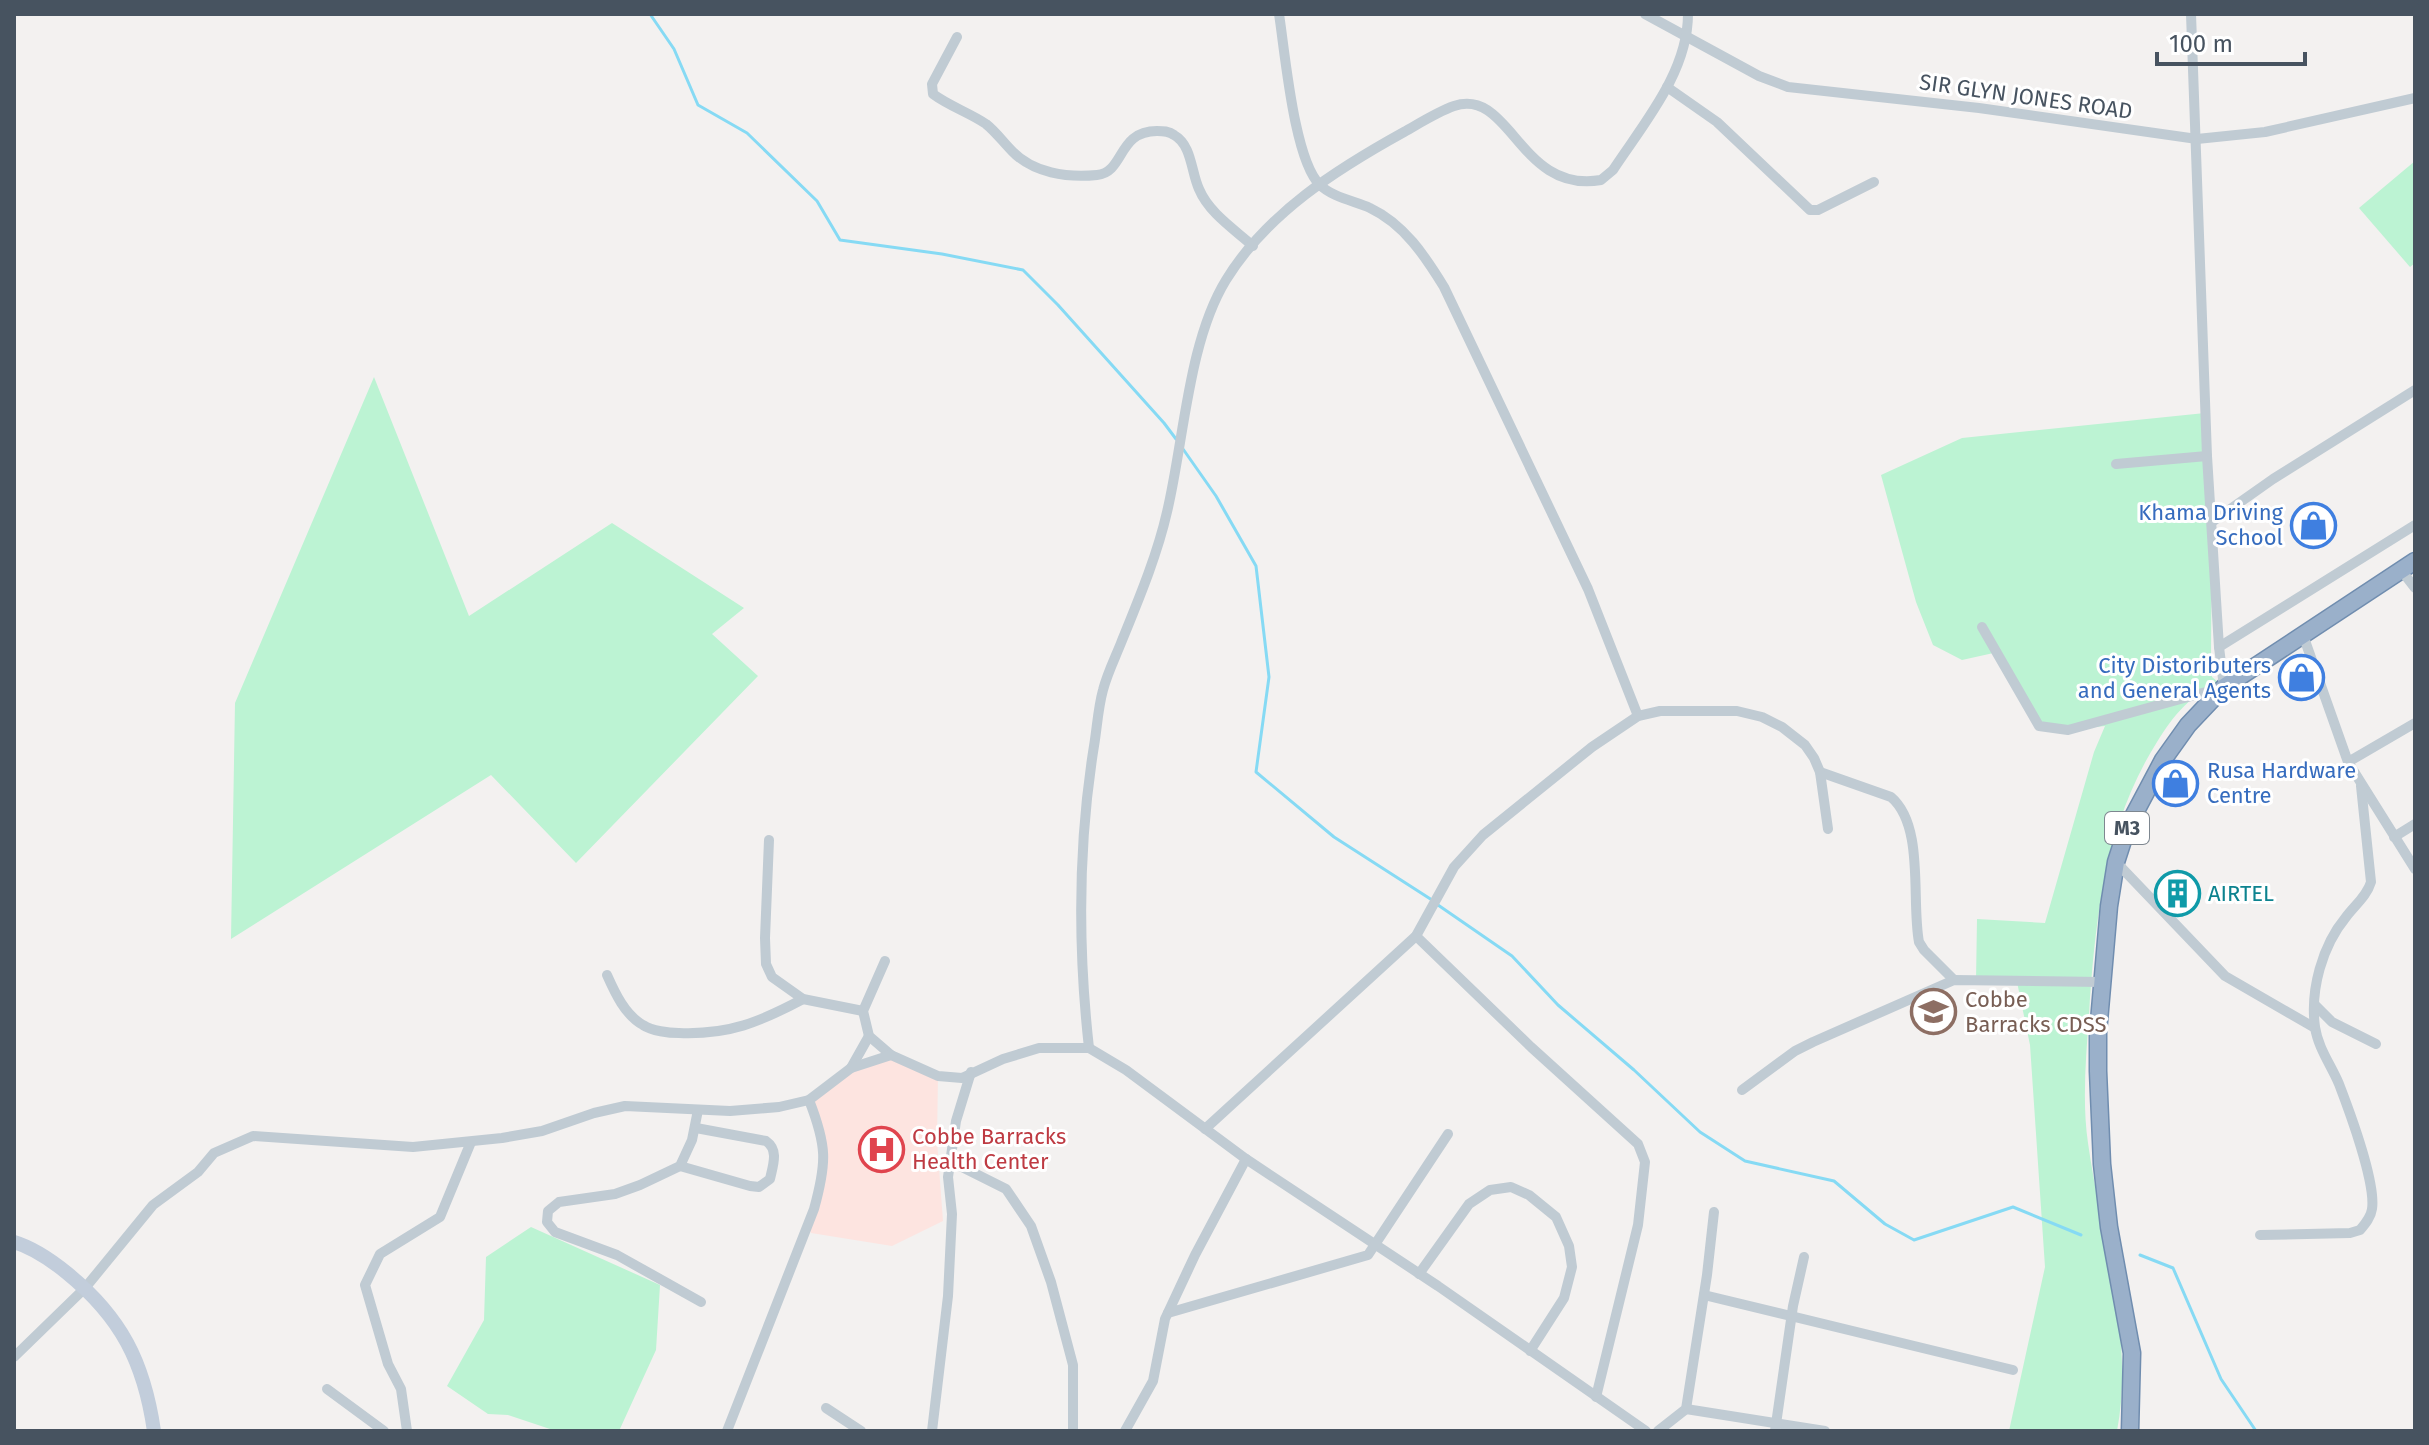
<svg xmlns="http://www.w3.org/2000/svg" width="2429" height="1445" font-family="'Fira Sans',sans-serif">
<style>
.medical{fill:#fde4e0}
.green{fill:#bcf3d3}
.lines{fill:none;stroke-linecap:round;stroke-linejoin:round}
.stream{stroke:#86daf4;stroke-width:3}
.trunk-casing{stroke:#708daf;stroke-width:19}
.minor{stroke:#c0cbd3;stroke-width:10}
.secondary{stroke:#c2cddb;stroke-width:14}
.trunk{stroke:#9ab0ca;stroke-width:16}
.labels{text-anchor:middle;stroke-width:6;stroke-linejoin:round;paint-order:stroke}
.shield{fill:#fff;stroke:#7e8790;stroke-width:2}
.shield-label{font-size:20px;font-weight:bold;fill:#475360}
.street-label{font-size:22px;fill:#475360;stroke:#fff}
.shop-label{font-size:22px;fill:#366cbe;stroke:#fff;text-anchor:end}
.culture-label{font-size:22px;fill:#0d838f;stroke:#fff;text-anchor:start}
.education-label{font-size:22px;fill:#785e54;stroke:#fff;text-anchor:start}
.health-label{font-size:22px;fill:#be3a42;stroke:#fff;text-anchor:start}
</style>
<rect width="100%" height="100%" fill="#f3f1f0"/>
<path class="medical" d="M891 1055 938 1076 937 1141 943 1221 892 1246 811 1233 808 1224 825 1157 809 1100 851 1068Z"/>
<g class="green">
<path d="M2415 161V263L2410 267 2359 208Z"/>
<path d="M374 377 469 616 612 523 744 608 712 634 758 676 576 863 491 775 231 939 235 703Z"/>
<path d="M2205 413 2212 522 2211 656 2212 677 2224 687C2194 687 2172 718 2157 742 2105 824 2095 920 2089 1015 2086 1057 2082 1102 2088 1143 2101 1236 2135 1337 2117 1431H2009L2045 1267 2030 1045 2017 982 1976 981 1977 919 2045 923 2094 752 2105 726 2068 730 2039 726 1998 652 1962 660 1933 645 1916 602 1881 475 1962 438Z"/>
<path d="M531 1227 660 1285 656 1350 619 1431H556L508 1415 488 1414 447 1386 484 1320 486 1257Z"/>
</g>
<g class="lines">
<g class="stream">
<path d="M650 14 674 49 698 105 747 133 817 201 840 240 942 254 1023 270 1058 305 1164 423 1176 439"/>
<path d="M1183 449 1216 496 1256 566 1269 677 1256 772 1334 837 1432 900"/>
<path d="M1438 905 1512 956 1558 1005 1634 1070 1700 1132 1745 1161 1834 1181 1885 1224 1914 1240 2013 1207 2081 1235"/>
<path d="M2140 1255 2173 1268 2221 1379 2256 1431"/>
</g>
<defs>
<path id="trunk" d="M2130 1431 2132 1353 2109 1227 2102 1164 2098 1071V1033L2109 906 2116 862 2127 828 2163 760 2188 725 2224 687 2415 561"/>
</defs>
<use href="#trunk" class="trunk-casing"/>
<g class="minor">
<path d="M1279 14C1285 52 1294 160 1320 185 1332 197 1354 201 1370 208 1404 224 1425 256 1444 287L1588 589 1638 716"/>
<path d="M1645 14 1759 76 1788 87 1979 108 2197 139 2265 132 2415 98"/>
<path d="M957 37 932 84 933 94C949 106 970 113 986 124 996 132 1003 142 1012 151 1033 173 1067 178 1097 175 1125 172 1117 131 1157 131 1163 131 1169 131 1174 135 1192 145 1191 172 1199 189 1209 213 1234 229 1253 246"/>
<path d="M1667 87 1717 122 1810 210H1818L1874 182"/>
<path d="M2116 464 2207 456"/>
<path d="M2212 522 2273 479 2415 390"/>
<path d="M2401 570 2415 588"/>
<path d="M1982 627 2039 726 2068 730 2224 687 2219 647 2207 456 2191 14"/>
<path d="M2303 635 2348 762 2415 869"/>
<path d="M2219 647 2415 525"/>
<path d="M2348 762 2415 723"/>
<path d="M1820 772 1891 797C1925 826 1911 901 1919 942L1924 950 1954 980"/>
<path d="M2394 837 2415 824"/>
<path d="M769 840 765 938 766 964 772 977 803 999 863 1011"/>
<path d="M2116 862 2225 976 2315 1028"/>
<path d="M1416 936 1531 1047 1638 1144 1645 1162 1638 1225 1596 1397"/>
<path d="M885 961 863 1011 869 1036 891 1055 938 1076 962 1078 1003 1059 1039 1048H1089L1126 1070 1246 1159 1438 1286 1646 1431"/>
<path d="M607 975C615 993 625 1015 643 1025 652 1031 669 1033 679 1033 729 1035 760 1022 803 999"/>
<path d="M2315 1005 2332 1022 2376 1044"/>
<path d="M1089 1048C1078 949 1078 845 1094 746 1097 728 1098 708 1103 690 1107 674 1115 658 1121 643 1138 601 1157 556 1167 512 1184 441 1188 342 1226 280 1267 213 1337 169 1404 132 1420 123 1437 112 1454 106 1511 87 1519 194 1601 180L1613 170C1644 123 1688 72 1688 14"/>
<path d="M851 1068 869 1036"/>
<path d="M1742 1090 1795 1051 1813 1042 1954 980 2101 982"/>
<path d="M698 1110 692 1140 680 1166 640 1185 615 1194 559 1202 548 1211 547 1222 555 1232 617 1255 701 1302"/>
<path d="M1205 1129 1416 936 1454 867 1483 835 1592 747 1638 716 1660 711H1737L1762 717 1782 727 1805 745 1814 758 1820 772 1828 829"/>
<path d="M950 1161 1006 1189 1031 1226 1051 1282 1073 1365V1431"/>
<path d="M680 1166 750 1186 759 1187 770 1179C773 1165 779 1150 766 1141L696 1128"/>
<path d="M2260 1235 2350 1233 2360 1230C2365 1224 2371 1217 2372 1209 2376 1183 2349 1110 2339 1084 2331 1065 2318 1048 2315 1027 2310 990 2322 946 2346 917 2354 906 2367 896 2371 882L2361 786"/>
<path d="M1419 1274 1469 1204 1490 1190 1511 1187 1529 1195 1556 1217 1569 1246 1572 1267 1564 1298 1530 1351"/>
<path d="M1704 1295 2013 1370"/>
<path d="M1168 1313 1368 1255 1448 1134"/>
<path d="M14 1357 85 1288 153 1205 198 1172 214 1153 253 1136 413 1147 502 1138 542 1131 594 1113 625 1106 730 1111 779 1107 809 1100 851 1068 891 1055"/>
<path d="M327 1389 384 1431"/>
<path d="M826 1408 861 1431"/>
<path d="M1686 1409 1825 1431"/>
<path d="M407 1431 401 1389 388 1364 365 1285 380 1254 440 1217 471 1142"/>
<path d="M727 1431 814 1209C827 1162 827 1146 809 1100"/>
<path d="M932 1431 948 1296 952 1214 948 1177 956 1121 971 1072"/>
<path d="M1125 1431 1153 1381 1165 1319 1195 1255 1246 1159"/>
<path d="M1658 1431 1686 1409 1707 1275 1714 1212"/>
<path d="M1775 1431 1793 1306 1804 1257"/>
</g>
<path class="secondary" d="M14 1242C34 1248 51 1260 67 1273 121 1317 144 1362 154 1431"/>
<use href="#trunk" class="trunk"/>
</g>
<defs>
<symbol id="shop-ring" viewBox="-11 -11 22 22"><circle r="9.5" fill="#fff" stroke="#3f7fe0" stroke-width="1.5"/><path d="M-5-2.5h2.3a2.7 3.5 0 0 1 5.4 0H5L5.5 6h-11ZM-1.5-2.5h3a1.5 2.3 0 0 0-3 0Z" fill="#3f7fe0"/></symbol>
<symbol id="building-ring" viewBox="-11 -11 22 22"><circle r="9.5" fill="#fff" stroke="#0f9aa8" stroke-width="1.5"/><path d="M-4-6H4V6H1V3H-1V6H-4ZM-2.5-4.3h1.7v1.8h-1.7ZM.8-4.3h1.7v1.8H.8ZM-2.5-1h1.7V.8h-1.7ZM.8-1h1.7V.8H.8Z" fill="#0f9aa8"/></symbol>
<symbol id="school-ring" viewBox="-11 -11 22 22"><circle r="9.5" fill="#fff" stroke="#8d6e63" stroke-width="1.5"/><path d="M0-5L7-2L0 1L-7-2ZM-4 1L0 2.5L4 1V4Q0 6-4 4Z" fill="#8d6e63"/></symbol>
<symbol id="hospital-ring" viewBox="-11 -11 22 22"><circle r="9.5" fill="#fff" stroke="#e0444e" stroke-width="1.5"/><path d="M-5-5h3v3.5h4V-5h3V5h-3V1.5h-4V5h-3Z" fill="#e0444e"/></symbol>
</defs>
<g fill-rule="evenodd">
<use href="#shop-ring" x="2288" y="500" width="51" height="51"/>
<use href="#shop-ring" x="2276" y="652" width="51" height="51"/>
<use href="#shop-ring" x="2150" y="758" width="51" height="51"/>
<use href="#building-ring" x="2152" y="868" width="51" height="51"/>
<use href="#school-ring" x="1908" y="986" width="51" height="51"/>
<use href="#hospital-ring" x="856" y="1124" width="51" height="51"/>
</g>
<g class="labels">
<rect class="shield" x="2105" y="812" width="44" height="32" rx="6"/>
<g class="shield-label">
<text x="2127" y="835">M3</text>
</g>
<g class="street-label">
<text transform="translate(2026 96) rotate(8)" y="8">SIR GLYN JONES ROAD</text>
</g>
<g class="shop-label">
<text x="2283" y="520">Khama Driving<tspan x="2283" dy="25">School</tspan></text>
<text x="2271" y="673">City Distoributers<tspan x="2271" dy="25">and General Agents</tspan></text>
<text x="2207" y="778" text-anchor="start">Rusa Hardware<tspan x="2207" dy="25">Centre</tspan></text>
</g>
<g class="culture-label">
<text x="2208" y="901">AIRTEL</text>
</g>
<g class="education-label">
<text x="1965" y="1007">Cobbe<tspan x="1965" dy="25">Barracks CDSS</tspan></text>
</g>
<g class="health-label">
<text x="912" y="1144">Cobbe Barracks<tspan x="912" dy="25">Health Center</tspan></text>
</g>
</g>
<rect width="2429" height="1445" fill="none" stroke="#475360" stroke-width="32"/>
<path d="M2157 52v12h148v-12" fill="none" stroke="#475360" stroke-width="4"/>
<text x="2169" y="52" font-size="24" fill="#475360" stroke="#ffffff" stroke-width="6" paint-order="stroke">100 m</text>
</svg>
